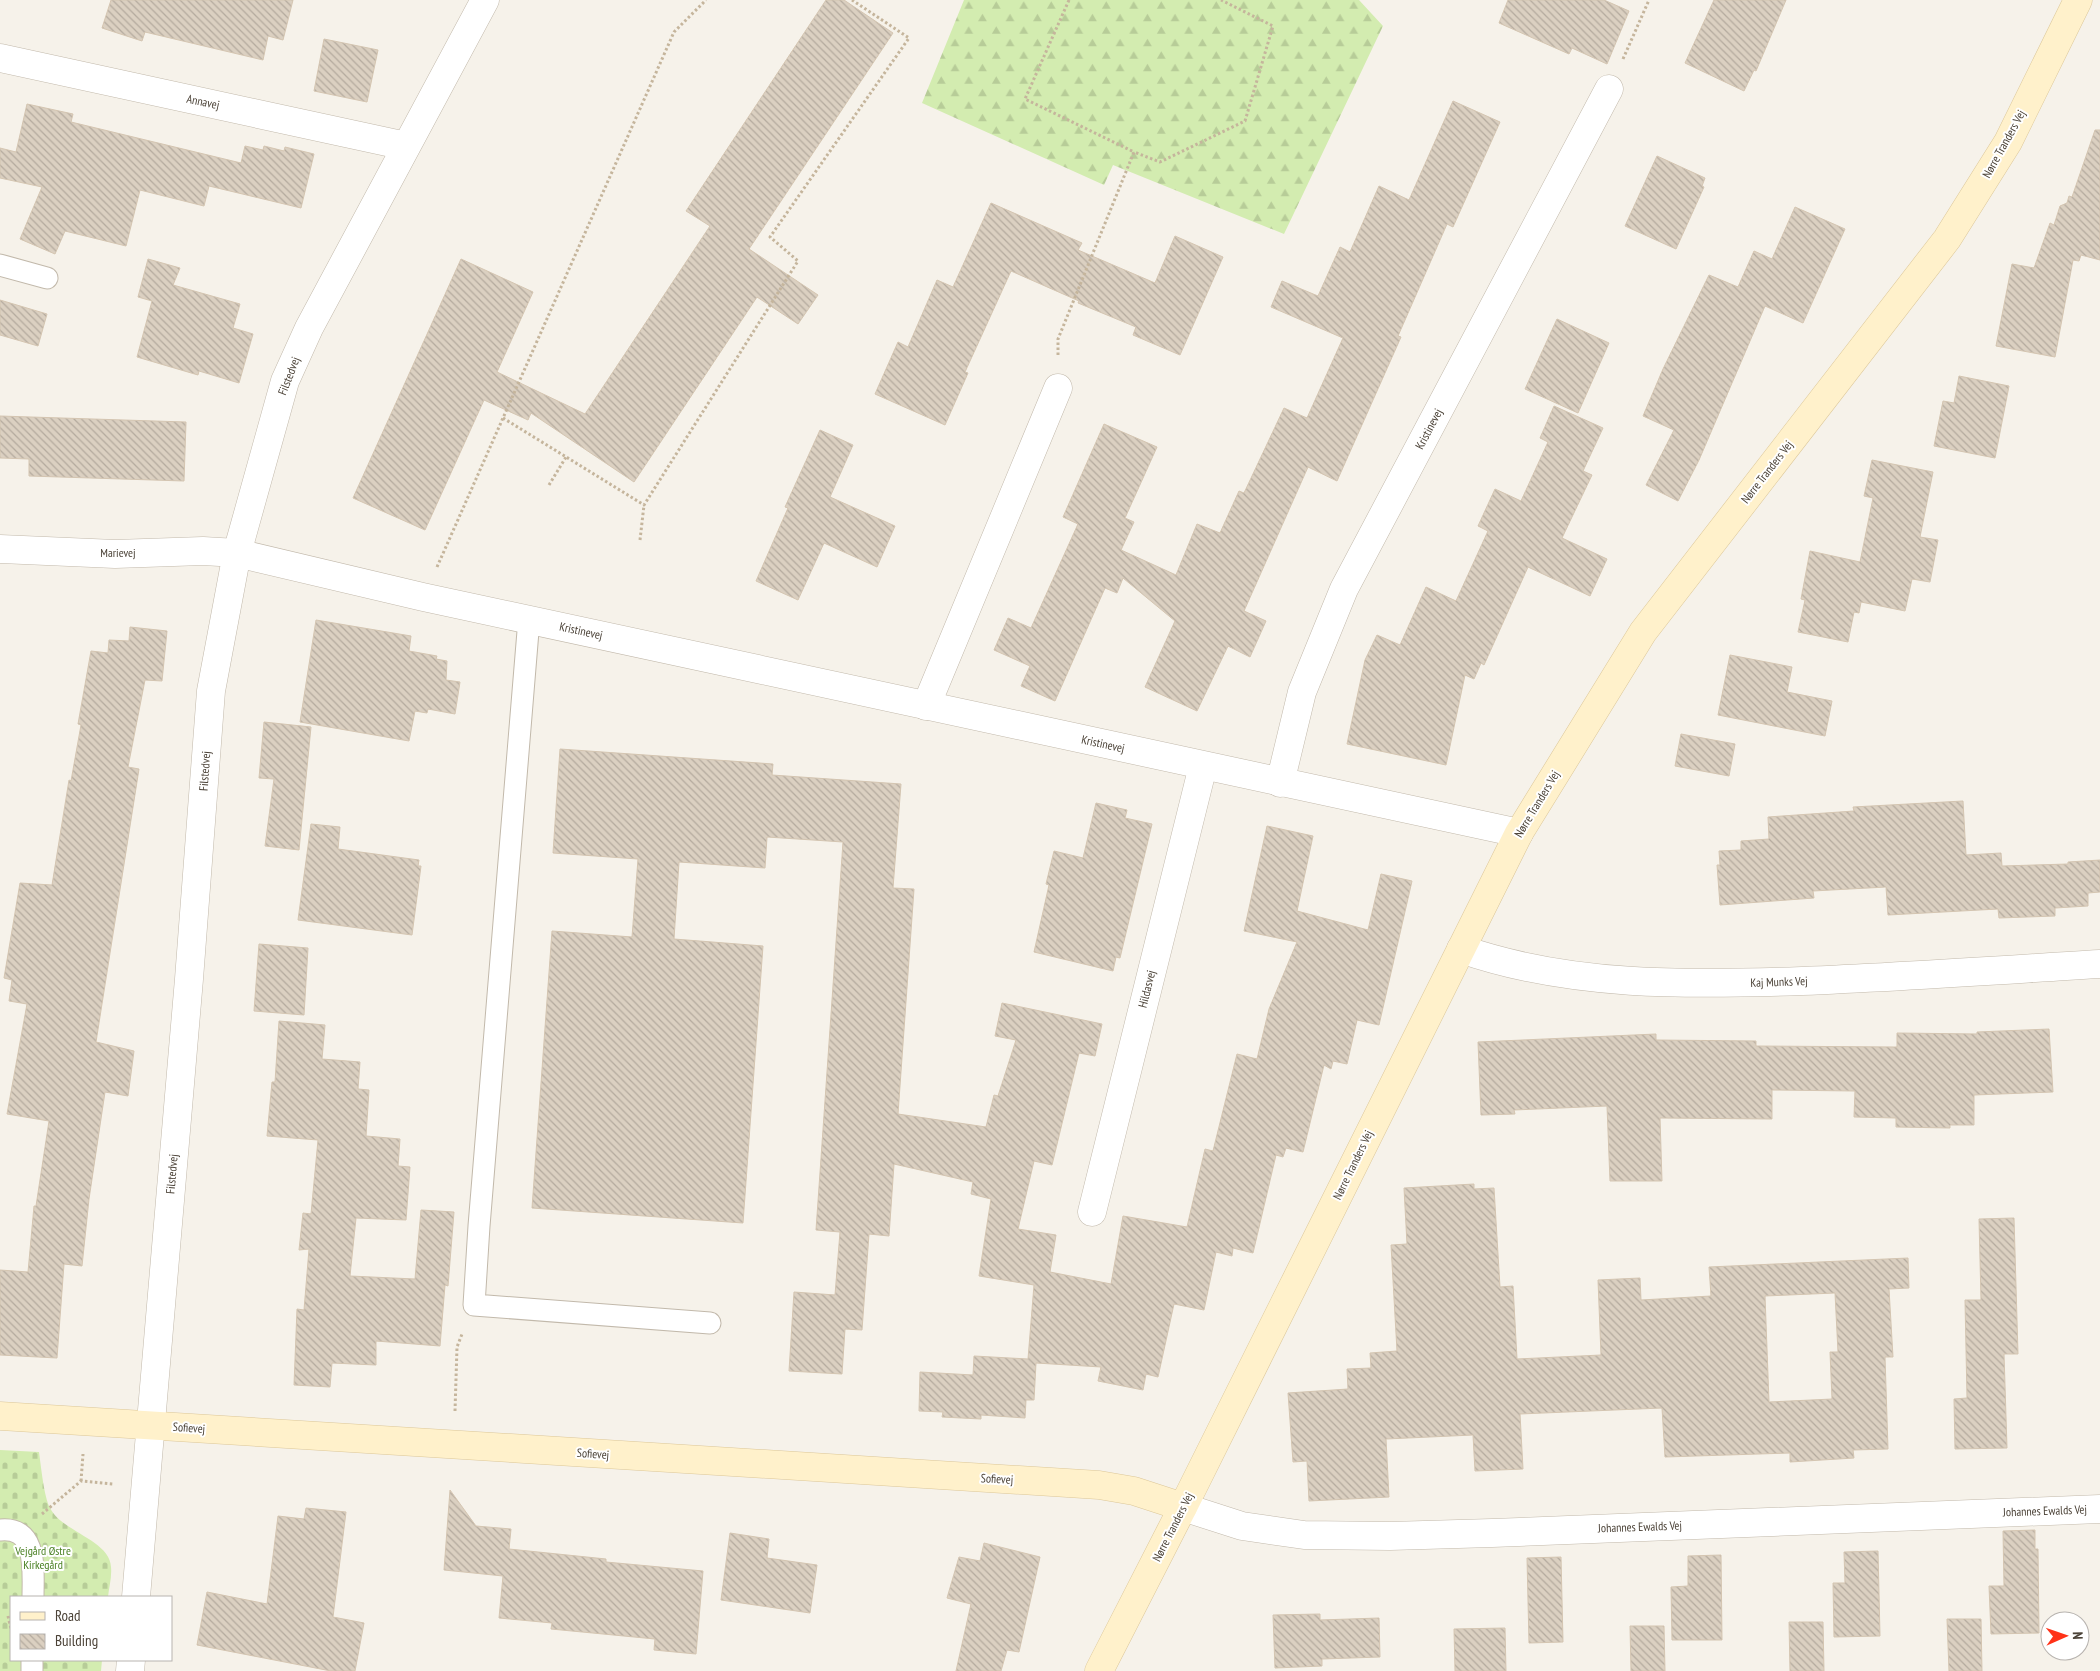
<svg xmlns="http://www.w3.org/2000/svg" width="2100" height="1671" font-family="'PT Sans Narrow',sans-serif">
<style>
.forest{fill:url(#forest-firs)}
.cemetery{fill:url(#cemetery-stones)}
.building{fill:url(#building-back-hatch);stroke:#d4c5b1;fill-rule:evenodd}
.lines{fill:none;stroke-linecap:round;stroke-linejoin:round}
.lane-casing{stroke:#c2b9ab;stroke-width:23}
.street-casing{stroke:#c2b9ab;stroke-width:29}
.secondary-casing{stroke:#dcc799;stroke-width:29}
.path{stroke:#c5b59c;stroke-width:3;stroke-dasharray:2.5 2.5;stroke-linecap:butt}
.lane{stroke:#fff;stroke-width:21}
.street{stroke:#fff;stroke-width:28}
.secondary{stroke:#fff1cb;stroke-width:28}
.labels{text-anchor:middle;stroke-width:4;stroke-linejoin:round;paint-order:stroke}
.street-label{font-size:12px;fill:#4b4237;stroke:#fff}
.park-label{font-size:12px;fill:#4b8125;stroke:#fff}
</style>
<defs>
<pattern id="forest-firs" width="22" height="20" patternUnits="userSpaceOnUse" patternTransform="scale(1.25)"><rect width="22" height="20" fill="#d3ecb0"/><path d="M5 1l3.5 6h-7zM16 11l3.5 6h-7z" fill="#b7cc98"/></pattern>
<pattern id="cemetery-stones" width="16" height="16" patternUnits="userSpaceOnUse" patternTransform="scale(1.25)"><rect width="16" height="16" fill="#d3ecb0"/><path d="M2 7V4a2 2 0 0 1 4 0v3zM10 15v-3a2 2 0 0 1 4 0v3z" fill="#b7cc98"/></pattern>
<pattern id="building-back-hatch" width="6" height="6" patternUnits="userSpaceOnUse" patternTransform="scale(1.25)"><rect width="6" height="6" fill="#dbd0c1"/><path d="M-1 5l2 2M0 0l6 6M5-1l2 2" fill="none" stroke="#b4aa9e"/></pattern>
</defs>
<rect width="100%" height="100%" fill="#f6f2ea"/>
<path class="forest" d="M964 0H1359L1383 26 1284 234 1113 165 1104 185 922 103Z"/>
<path class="cemetery" d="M0 1450 39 1452C41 1466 44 1497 50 1508 62 1532 110 1540 111 1567 112 1577 109 1587 108 1597H11V1660H102L101 1671H0Z"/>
<g class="building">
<path d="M111 0H293L283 40 268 36 263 60 145 32 142 41 102 28Z"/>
<path d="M826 0H844L893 33 749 249 818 295 798 324 757 297 634 482 531 413 528 420 484 400 425 530 353 498 461 259 533 292 497 372 585 414 710 226 686 211Z"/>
<path d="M1508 0H1604L1629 11 1607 64 1572 48 1569 54 1499 23Z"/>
<path d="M1714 0H1786L1756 71 1754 70 1744 91 1685 63Z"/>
<path d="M324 39 378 50 367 102 314 91Z"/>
<path d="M1453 101 1500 122 1453 227 1447 224 1398 336 1401 337 1337 481 1308 467 1244 611 1266 621 1250 657 1228 646 1197 711 1145 687 1175 621 1123 578 1117 593 1105 588 1055 701 1021 686 1030 666 994 650 1008 618 1031 628 1078 524 1063 517 1104 424 1157 447 1125 518 1134 522 1121 550 1176 575 1197 524 1220 533 1239 491 1244 493 1284 408 1307 418 1343 338 1271 307 1282 281 1318 296 1340 247 1350 252 1379 186 1409 200Z"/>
<path d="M27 104 73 114 71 122 241 163 245 146 263 150 264 146 284 151 285 147 314 154 301 208 209 186 204 206 140 190 126 246 65 231 55 254 20 239 42 187 0 178V148L16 152Z"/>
<path d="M2095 130H2100V260L2081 255 2079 261 2073 260 2055 357 1996 346 2012 264 2034 268 2050 223 2054 225 2060 206 2067 203 2069 196 2072 197Z"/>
<path d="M1657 156 1705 178 1702 186 1704 187 1676 249 1625 226Z"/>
<path d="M991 203 1082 243 1078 250 1155 283 1175 236 1223 257 1180 355 1133 335 1136 327 1078 303 1079 301 1011 271 965 372 968 373 945 425 875 394 898 342 908 347 937 280 953 287Z"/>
<path d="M1795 207 1845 229 1803 323 1765 306 1699 460 1678 501 1646 485 1674 430 1643 416 1663 369 1709 275 1738 287 1754 251 1772 259Z"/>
<path d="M148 259 180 268 173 285 240 304 233 328 253 334 239 383 199 371 198 375 137 357 152 301 138 297Z"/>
<path d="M0 300 47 314 38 346 0 335Z"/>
<path d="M1557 319 1609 343 1578 413 1525 389Z"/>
<path d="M1959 376 2009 386 1995 458 1934 446 1943 401 1954 403Z"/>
<path d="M1554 406 1603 428 1583 471 1592 475 1562 538 1607 559 1590 596 1528 567 1484 665 1481 663 1474 679 1465 675 1446 765 1347 744 1365 660 1377 635 1400 645 1426 587 1456 601 1488 531 1478 526 1495 489 1521 501 1548 442 1540 438Z"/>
<path d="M0 416 186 422 184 481 29 476V459L0 458Z"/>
<path d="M820 430 853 445 830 497 895 526 877 567 824 543 798 600 756 581 788 508 785 507Z"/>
<path d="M1872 460 1933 472 1920 537 1938 540 1930 582 1912 579 1905 611 1861 602 1859 613 1854 612 1848 642 1798 632 1805 600 1801 599 1810 551 1860 562 1873 498 1864 496Z"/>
<path d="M316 620 411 636 409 651 437 656 436 659 447 661 446 680 460 682 455 714 428 709 427 713 415 711 409 741 300 722Z"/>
<path d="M130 627 167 631 162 681 145 680 128 767 139 769 96 1042 134 1051 128 1096 105 1092 89 1199 82 1266 64 1264 57 1358 0 1355V1270L28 1272 34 1206H36L49 1121 7 1114 27 1004 9 1001 12 980 4 978 20 883 52 885 69 780 71 781 81 725 78 724 91 651 108 653 109 640 129 641Z"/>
<path d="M1730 655 1792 667 1787 692 1832 701 1825 736 1718 715Z"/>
<path d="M264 722 311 727 299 850 265 846 274 779 259 778Z"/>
<path d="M1681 734 1735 744 1729 776 1675 766Z"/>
<path d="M560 749 773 764 772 775 901 784 893 888 914 889 898 1114 986 1127 994 1095 998 1096 1016 1040 995 1036 1002 1003 1102 1024 1095 1056 1079 1053 1052 1165 1034 1161 1018 1229 1056 1235 1050 1272 1111 1284 1123 1216 1187 1227 1205 1149 1213 1151 1237 1054 1257 1059 1269 1009 1297 942 1244 931 1267 826 1313 836 1297 911 1368 930 1381 874 1412 881 1379 1025 1357 1020 1347 1064 1333 1061 1331 1069 1324 1065 1303 1152 1286 1148 1283 1157 1276 1155 1253 1253 1233 1248 1232 1256 1216 1252 1204 1310 1174 1304 1158 1377 1146 1374 1143 1390 1098 1381 1101 1367 1036 1363 1034 1400H1026L1025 1418 981 1415V1419L942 1417 943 1412 919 1411 920 1372 973 1375 974 1356 1028 1359 1034 1285 979 1276 991 1199 971 1194 973 1182 894 1164 889 1236 869 1234 862 1330 845 1329 842 1374 789 1371 794 1292 835 1295 840 1232 816 1230 843 842 767 837 765 868 679 862 674 939 763 946 743 1223 532 1208 552 931 632 937 638 859 553 853Z"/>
<path d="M1963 801 1966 855 2001 853 2002 866 2068 864V862L2100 860V892L2088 893V906L2055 908V916L1999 918 1998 909 1888 915 1886 887 1813 891 1814 898 1720 905 1717 865H1720L1719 851 1741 850V841L1769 839 1768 817 1854 811 1853 807Z"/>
<path d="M1096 803 1127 810 1125 818 1152 824 1120 958 1116 957 1113 971 1034 952 1049 885 1046 884 1054 851 1083 858Z"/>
<path d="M311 824 340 827 338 849 419 860 418 866H421L412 935 298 920Z"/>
<path d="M259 944 308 948 304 1015 254 1011Z"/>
<path d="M279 1021 325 1025 322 1059 360 1062 358 1089 369 1090 366 1136 400 1139 398 1166 410 1167 406 1220 356 1218 350 1276 415 1279 421 1210 454 1212 448 1286 445 1285 440 1346 376 1341V1365L332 1363 330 1387 294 1385 297 1309 304 1310 309 1249 299 1250 303 1213 311 1214 318 1140 267 1136 272 1082H275Z"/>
<path d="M2049 1029 2053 1092 1974 1095V1125H1950V1128L1896 1127V1118L1854 1117 1855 1091 1772 1090V1119L1660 1118 1662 1181H1610L1607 1106 1514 1110 1515 1114 1481 1115 1478 1042 1656 1034V1040L1756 1041V1046L1897 1047V1033L1977 1034V1032Z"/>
<path d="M1474 1184V1189L1494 1188 1500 1287 1513 1286 1517 1359 1601 1355 1598 1280 1640 1278 1641 1300 1711 1296 1709 1267 1908 1258 1909 1288 1889 1289 1893 1357H1885L1888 1449 1853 1450 1854 1458 1790 1462V1453L1665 1457 1662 1408 1520 1414 1523 1469 1475 1471 1473 1435 1386 1439 1389 1497 1309 1501 1307 1461 1293 1462 1288 1393 1348 1389 1347 1369 1371 1368 1370 1353 1397 1351 1391 1245 1407 1244 1404 1188ZM1835 1293 1838 1352H1830L1832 1399 1769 1402 1765 1296Z"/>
<path d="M2014 1218 2018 1354H2004L2007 1448 1955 1449 1954 1399 1967 1398 1965 1300H1981L1979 1219Z"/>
<path d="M450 1490 476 1526 511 1529 509 1549 606 1559V1562L703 1571 696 1654 654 1650 655 1639 551 1629 552 1623 499 1618 503 1576 444 1570Z"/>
<path d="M306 1508 346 1512 333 1617 364 1623 355 1671H331L197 1645 207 1592 267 1604 278 1516 304 1519Z"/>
<path d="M2035 1530V1549H2038L2039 1633 1991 1634 1989 1586H2004L2003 1531Z"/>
<path d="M730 1533 769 1539 767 1558 817 1565 810 1613 721 1600Z"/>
<path d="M984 1543 1040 1557 1019 1652 1007 1650 1001 1671H956L971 1604 947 1598 959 1557 980 1561Z"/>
<path d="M1878 1551 1880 1636 1834 1637 1833 1583H1845L1844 1552Z"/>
<path d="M1721 1555 1722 1640H1672L1671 1587 1688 1586V1556Z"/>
<path d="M1561 1557 1563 1642 1529 1643 1527 1558Z"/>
<path d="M1320 1614V1620L1379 1618 1380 1657 1322 1659V1666L1275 1668 1273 1615Z"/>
<path d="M1947 1619H1981L1982 1671H1949Z"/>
<path d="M1789 1622H1823L1824 1671H1790Z"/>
<path d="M1630 1626H1664L1665 1671H1631Z"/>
<path d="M1505 1628 1506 1671H1455L1454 1629Z"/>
</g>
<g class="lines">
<defs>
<g id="lane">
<path d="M0 265 47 278"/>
<path d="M529 619 479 1226 474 1305 710 1323"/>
<path d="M0 1530C38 1526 33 1570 33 1597"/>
<path d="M32 1671V1660"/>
</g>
<g id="street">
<path d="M0 58 406 146"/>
<path d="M0 549 115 554 203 551 237 553 423 597 1519 833"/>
<path d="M926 706 1058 388"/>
<path d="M1280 783 1302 692 1344 589 1609 89"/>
<path d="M1461 949C1570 987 1688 985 1802 981 1901 977 2001 970 2100 964"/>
<path d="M1092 1212 1203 766"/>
<path d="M1183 1507 1242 1526 1304 1535 1390 1536 1492 1533 2100 1509"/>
<path d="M136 1597 189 979 211 691 237 553 285 381 309 328 485 0"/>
<path d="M130 1671 131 1660"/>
</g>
<g id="secondary">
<path d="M0 1416 1099 1485 1134 1491 1183 1507"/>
<path d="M1099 1671 1183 1507 1519 833 1643 632 1947 239 2008 142 2078 0"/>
</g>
</defs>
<use href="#lane" class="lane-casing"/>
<use href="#street" class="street-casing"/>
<use href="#secondary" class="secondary-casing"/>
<g class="path">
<path d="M1069 0 1025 99 1134 152"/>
<path d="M1623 59 1649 0"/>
<path d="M1058 355V339L1134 152 1160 162 1245 121 1273 26 1221 0"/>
<path d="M503 418 644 505 798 261 770 237 909 38 852 0"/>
<path d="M549 485 566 457"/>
<path d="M640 540 644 505"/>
<path d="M437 567 674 32 706 0"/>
<path d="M455 1411 457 1347 462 1334"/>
<path d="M81 1481 83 1454"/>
<path d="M42 1514 81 1481 113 1484"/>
<path d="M8 1616 11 1629"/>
</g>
<use href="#lane" class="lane"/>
<use href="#street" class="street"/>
<use href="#secondary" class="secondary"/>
</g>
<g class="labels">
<g class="street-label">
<text transform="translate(203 102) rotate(12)" y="4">Annavej</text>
<text transform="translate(2004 144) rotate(-61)" y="4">Nørre Tranders Vej</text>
<text transform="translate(289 376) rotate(-69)" y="4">Filstedvej</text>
<text transform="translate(1429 429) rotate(-62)" y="4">Kristinevej</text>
<text transform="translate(1767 472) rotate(-52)" y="4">Nørre Tranders Vej</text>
<text x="118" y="557">Marievej</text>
<text transform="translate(581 631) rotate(12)" y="4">Kristinevej</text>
<text transform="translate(1103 744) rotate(12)" y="4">Kristinevej</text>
<text transform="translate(205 771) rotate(-86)" y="4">Filstedvej</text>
<text transform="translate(1537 804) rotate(-59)" y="4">Nørre Tranders Vej</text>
<text transform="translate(1779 982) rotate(-2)" y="4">Kaj Munks Vej</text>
<text transform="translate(1147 989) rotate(-76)" y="4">Hildasvej</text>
<text transform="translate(1353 1165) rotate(-64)" y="4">Nørre Tranders Vej</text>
<text transform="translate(172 1174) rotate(-85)" y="4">Filstedvej</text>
<text transform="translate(189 1428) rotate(4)" y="4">Sofievej</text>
<text transform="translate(593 1454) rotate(4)" y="4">Sofievej</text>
<text transform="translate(997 1479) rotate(3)" y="4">Sofievej</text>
<text transform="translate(2045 1511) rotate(-2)" y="4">Johannes Ewalds Vej</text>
<text transform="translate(1173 1527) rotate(-63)" y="4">Nørre Tranders Vej</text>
<text transform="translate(1640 1527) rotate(-2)" y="4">Johannes Ewalds Vej</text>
</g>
<g class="park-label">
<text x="43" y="1555">Vejgård Østre<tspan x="43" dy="14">Kirkegård</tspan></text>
</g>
</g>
<rect x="10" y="1596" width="162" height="65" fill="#ffffff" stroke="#b7b3af"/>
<rect x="20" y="1612" width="25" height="8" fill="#fff1cb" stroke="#b7b3af"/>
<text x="55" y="1621" font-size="15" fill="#4b4237">Road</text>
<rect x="20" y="1634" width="25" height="15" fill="url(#building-back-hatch)" stroke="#b7b3af"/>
<text x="55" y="1646" font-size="15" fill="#4b4237">Building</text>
<g transform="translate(2065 1636) rotate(88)"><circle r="24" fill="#ffffff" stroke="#b7b3af"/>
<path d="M0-4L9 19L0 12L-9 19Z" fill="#ff3218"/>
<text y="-8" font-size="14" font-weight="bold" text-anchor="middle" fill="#4b4237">N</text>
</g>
</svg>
